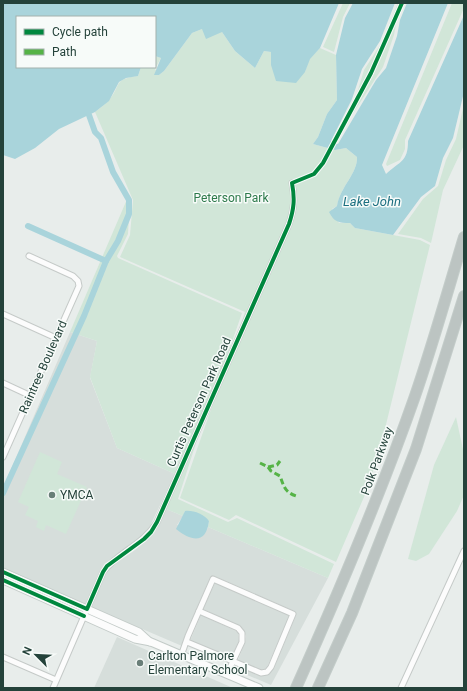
<svg xmlns="http://www.w3.org/2000/svg" width="467" height="691" font-family="Roboto,sans-serif">
<style>
.built{fill:#d6dedb}
.green{fill:#d1e6d8}
.water{fill:#a9d4db}
.lines{fill:none;stroke-linecap:round;stroke-linejoin:round}
.canal{stroke:#a9d4db;stroke-width:6}
.street-casing{stroke:#c5cac8;stroke-width:7}
.secondary-casing{stroke:#c3cbc8;stroke-width:9}
.highway-casing{stroke:#c3ccc9;stroke-width:12}
.street{stroke:#fcfcfc;stroke-width:5}
.secondary{stroke:#fcfcfc;stroke-width:7}
.highway{stroke:#bcc4c2;stroke-width:10}
.quiet{stroke:#55b346;stroke-width:3;stroke-dasharray:6 3;stroke-linecap:butt}
.cycleway-casing{stroke:#f7fbf9;stroke-width:6}
.cycleway{stroke:#00873e;stroke-width:4}
.poi-dot{fill:#697e78;stroke:#f7fbf9;stroke-width:1.5}
.labels{text-anchor:middle;stroke-width:3;stroke-linejoin:round;paint-order:stroke}
.park-label{font-size:12px;fill:#2d7a4b;stroke:#f7fbf9}
.street-label{font-size:12px;fill:#24423a;stroke:#f7fbf9}
.poi-label{font-size:12px;fill:#24423a;stroke:#f7fbf9;text-anchor:start}
.water-label{font-size:13px;font-style:italic;fill:#1c6f80;stroke:#f7fbf9}
</style>
<rect width="100%" height="100%" fill="#e8edeb"/>
<g class="built">
<path d="M70 332 97 341 90 378 117 448 175 474 148 530 130 546 105 564 100 570 85 605 3 569V488Z"/>
<path d="M166 509 183 516 177 525 207 530 208 527 328 578 271 685 233 669 235 665 260 675 269 674 274 668 296 615 294 611 214 576 210 578 185 635 182 646 91 607 106 573 113 565 135 550 153 534Z"/>
<path d="M215 583 290 615 268 665 265 669 261 670 238 660 245 643 246 636 242 628 203 609Z"/>
<path d="M201 615 238 632 239 641 232 658 190 641Z"/>
<path d="M117 637 233 688H94Z"/>
</g>
<g class="green">
<path d="M343 3H350L343 17 334 52 323 47Z"/>
<path d="M398 3H404L397 19 394 35 383 67 341 132 336 136 355 100 364 70 382 42Z"/>
<path d="M452 3H464V8L405 140V149L400 160 387 166 386 164Z"/>
<path d="M202 29 222 32 235 51 255 68 264 51 271 52V65L305 72 309 59 320 48 336 55 337 100 327 114 318 137 313 144 335 150 346 148 357 157C358 173 340 187 337 206L332 209 339 223H350L355 228 420 240 430 245 380 449 367 490 336 562 236 515 229 520 180 498 245 312 120 257 130 235 133 200 95 112C99 109 104 105 108 101 122 86 112 79 138 76L141 67H155V56L161 58 155 69 159 75 164 71 192 33Z"/>
<path d="M464 104V145L443 190 431 243 421 238 398 234 423 199 438 186 446 160 456 139Z"/>
<path d="M128 197 130 200 128 234 117 256 118 258 242 313 226 359 175 474 117 448 90 377 97 341 70 332Z"/>
<path d="M456 417 464 454V495L457 511 429 554 416 561 408 559 434 465Z"/>
<path d="M198 437 178 499 228 522 237 518 334 564 328 578 208 527 209 521 185 511 183 516 166 509Z"/>
<path d="M40 452 62 462 57 474 87 487 66 534 46 525 44 531 36 527 38 521 25 515 29 507 18 502Z"/>
</g>
<g class="water">
<path d="M3 3H339L320 48 310 59 305 72 296 83 276 81 271 65V52L264 51 255 68 235 51 222 32 206 39 202 29 192 33 164 71 159 75H154L161 58 155 56V17H17V67H141L138 76 126 78 119 82 109 101 95 112 59 129 35 148 15 159 3 155Z"/>
<path d="M353 3H395L380 41 362 69 352 99 331 141 338 144 376 80 386 68 397 36 400 20 407 3H448L382 165 386 174C400 161 408 162 408 141L464 15V92L453 138 443 158 435 186 421 197 393 235 355 228 350 223C339 223 334 222 329 212L337 206C340 187 358 173 357 157L346 148 335 150 313 144 318 137 327 114 337 100 336 55 345 18Z"/>
<path d="M185 511C193 510 204 514 209 521 206 545 191 541 176 529Z"/>
</g>
<g class="lines">
<g class="canal">
<path d="M28 226 106 261"/>
<path d="M3 493 84 316 106 261 118 241 129 214V200L113 172 101 138 95 132 89 115"/>
</g>
<defs>
<g id="street">
<path d="M3 314 56 338"/>
<path d="M3 383 31 396"/>
<path d="M3 457 79 286 78 281 73 276 29 256"/>
<path d="M199 611 238 628 242 633V642L227 674"/>
<path d="M181 656 188 636 213 579 293 614 271 667 267 672 261 673 187 642"/>
<path d="M3 657 56 680"/>
<path d="M53 688 103 572C118 552 143 545 157 522L289 224C294 209 295 199 292 183"/>
<path d="M401 688 464 551"/>
</g>
<g id="secondary">
<path d="M3 572 139 632 150 642"/>
<path d="M3 580 135 639 151 642 259 688"/>
</g>
<g id="highway">
<path d="M296 688C339 592 380 496 415 396 433 344 448 290 464 237"/>
<path d="M318 688 352 613 416 449 464 296"/>
</g>
</defs>
<use href="#street" class="street-casing"/>
<use href="#secondary" class="secondary-casing"/>
<use href="#highway" class="highway-casing"/>
<use href="#street" class="street"/>
<use href="#secondary" class="secondary"/>
<use href="#highway" class="highway"/>
<g class="quiet">
<path d="M260 463 268 467 277 465 280 461"/>
<path d="M268 467 271 471 280 476C284 487 285 492 296 496"/>
</g>
<defs>
<g id="cycleway">
<path d="M3 572 87 609 103 572 107 566 144 539 151 532 157 522 289 224C294 209 295 199 292 183L314 174 323 163 371 73 402 3"/>
<path d="M3 580 84 616"/>
</g>
</defs>
<use href="#cycleway" class="cycleway-casing"/>
<use href="#cycleway" class="cycleway"/>
</g>
<g class="poi-dot">
<circle cx="52" cy="495" r="4"/>
<circle cx="140" cy="663" r="4"/>
</g>
<g class="labels">
<g class="park-label">
<text x="231" y="202">Peterson Park</text>
</g>
<g class="street-label">
<text transform="translate(43 367) rotate(-66)" y="4">Raintree Boulevard</text>
<text transform="translate(199 402) rotate(-66)" y="4">Curtis Peterson Park Road</text>
<text transform="translate(377 461) rotate(-70)" y="4">Polk Parkway</text>
</g>
<g class="poi-label">
<text x="60" y="499">YMCA</text>
<text x="148" y="660">Carlton Palmore<tspan x="148" dy="14">Elementary School</tspan></text>
</g>
<g class="water-label">
<text x="372" y="206">Lake John</text>
</g>
</g>
<rect width="467" height="691" fill="none" stroke="#24423a" stroke-width="8"/>
<rect x="16" y="16" width="140" height="52" fill="#f7fbf9" stroke="#a3b1ad"/>
<rect x="24" y="29" width="20" height="6" fill="#00873e" stroke="#a3b1ad"/>
<text x="52" y="36" font-size="12" fill="#24423a">Cycle path</text>
<rect x="24" y="49" width="20" height="6" fill="#55b346" stroke="#a3b1ad"/>
<text x="52" y="56" font-size="12" fill="#24423a">Path</text>
<g transform="translate(36 655) rotate(294)" stroke="#f7fbf9" stroke-width="3" paint-order="stroke">
<path d="M0-3L7 15L0 10L-7 15Z" fill="#24423a"/>
<text y="-6" font-size="11" font-weight="bold" text-anchor="middle" fill="#24423a">N</text>
</g>
</svg>
